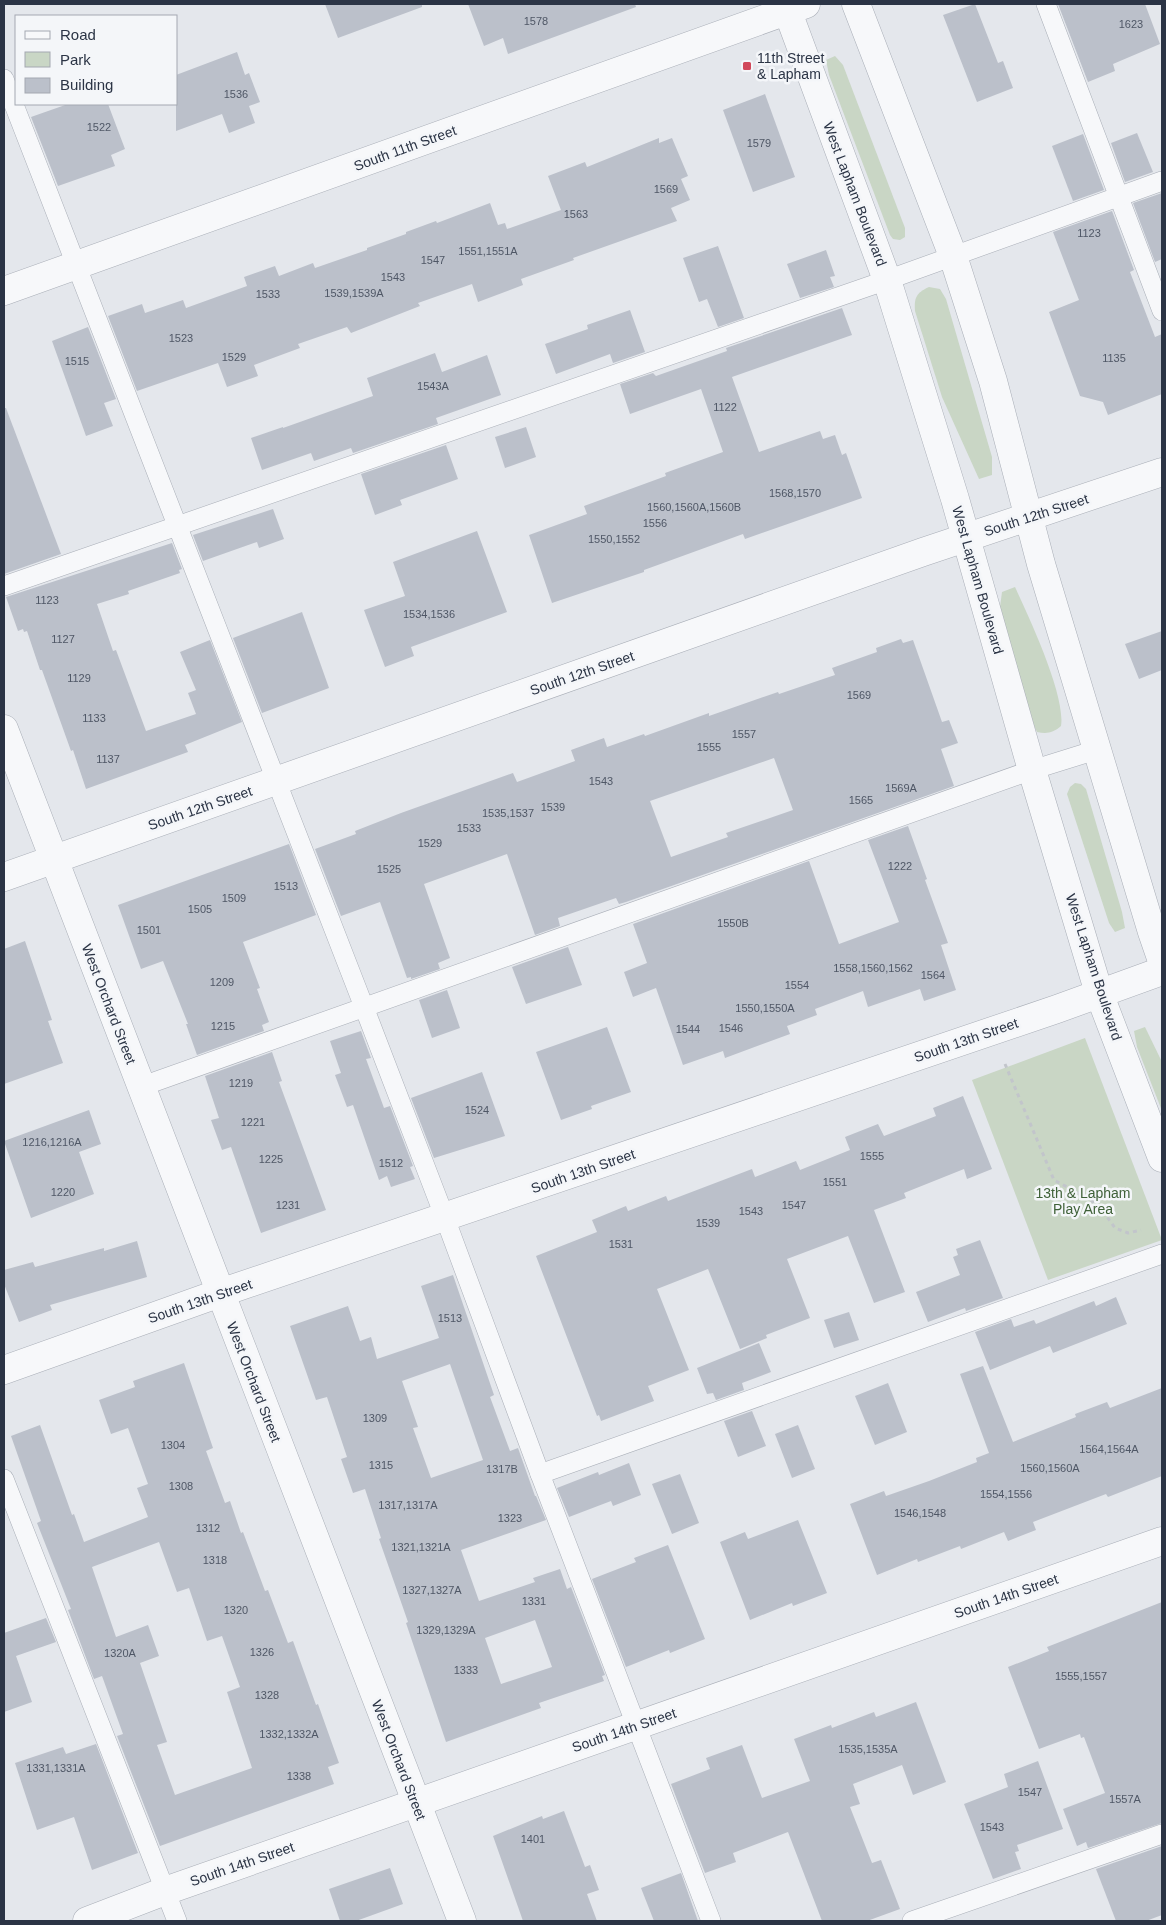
<svg xmlns="http://www.w3.org/2000/svg" width="1166" height="1925" font-family="Arial,sans-serif">
<style>
.green{fill:#c9d6c5}
.building{fill:#bbc0ca;fill-rule:evenodd}
.lines{fill:none;stroke-linecap:round;stroke-linejoin:round}
.service-casing{stroke:#a9aeb7;stroke-width:20}
.minor-casing{stroke:#a9aeb7;stroke-width:29}
.tertiary-casing{stroke:#a9aeb7;stroke-width:29}
.path{stroke:#c2c5cb;stroke-width:3;stroke-dasharray:4 4;stroke-linecap:butt}
.service{stroke:#f7f8fa;stroke-width:19}
.minor{stroke:#f7f8fa;stroke-width:28}
.tertiary{stroke:#f7f8fa;stroke-width:28}
.poi-dot{fill:#d1495b;stroke:#f4f6f9;stroke-width:2}
.labels{text-anchor:middle;stroke-width:5;stroke-linejoin:round;paint-order:stroke}
.number-label{font-size:11px;fill:#4f5766}
.poi-label{font-size:14px;fill:#2b3445;stroke:#f4f6f9;text-anchor:start}
.street-label{font-size:14px;fill:#2b3445;stroke:#f4f6f9}
.park-label{font-size:14px;fill:#3f6138;stroke:#f4f6f9}
</style>
<rect width="100%" height="100%" fill="#e4e7ec"/>
<g class="green">
<path d="M835 56 843 65 905 228V237L900 240 893 239 890 235 829 75 826 60Z"/>
<path d="M929 287 940 289 946 299 992 457V475L979 479 942 397 915 311C914 298 916 293 929 287Z"/>
<path d="M1015 587C1029 617 1066 696 1061 726 1053 733 1047 734 1037 732L1033 724 1000 607 1002 592Z"/>
<path d="M1075 783 1081 784 1086 789 1122 912 1125 928 1115 932 1109 923 1067 794 1070 787Z"/>
<path d="M1145 1027 1162 1062V1111L1137 1047 1134 1031Z"/>
<path d="M1085 1038 1162 1240 1048 1280 972 1080Z"/>
</g>
<g class="building">
<path d="M325 4H422V7L338 38Z"/>
<path d="M468 4H635L636 7 508 54 503 38 484 46Z"/>
<path d="M975 4 998 63 1003 61 1013 88 977 102 943 15Z"/>
<path d="M1058 4H1145L1160 44 1113 64 1115 71 1088 82Z"/>
<path d="M237 52 245 75 249 73 260 102 249 106 255 123 229 133 222 114 176 131V75Z"/>
<path d="M765 94 795 177 753 192 723 110Z"/>
<path d="M68 104H108L125 149 111 155 115 166 58 186 31 117Z"/>
<path d="M1137 133 1153 172 1125 182 1111 143Z"/>
<path d="M1083 134 1104 190 1073 201 1052 146Z"/>
<path d="M659 138V143L672 138 688 176 681 179 690 200 671 208 677 221 573 258 574 260 521 279 523 285 478 302 472 284 418 303 420 306 351 333 347 327 298 344 300 348 254 365 258 376 227 387 218 363 137 391 108 316 142 304 145 313 183 300 186 308 247 286 244 277 275 266 279 276 313 263 315 268 367 250V248L406 234V232L436 221 437 223 490 203 498 225 505 223 507 229 561 210 548 176 585 162 587 167Z"/>
<path d="M1162 193V259L1155 262 1133 203Z"/>
<path d="M1112 211 1134 270 1130 272 1155 337 1162 334V394L1108 415 1103 402 1080 396 1049 312 1079 300 1053 232Z"/>
<path d="M718 246 744 318 718 327 707 299 699 302 683 258Z"/>
<path d="M826 250 835 276 830 277 834 287 800 298 787 264Z"/>
<path d="M842 308 852 335 732 377 759 452 820 431 823 439 835 435 842 455 846 453 862 498 745 539 743 534 644 570V572L552 603 529 535 587 514 584 506 666 476 665 473 723 452 701 389 630 414 620 384 653 373 656 376 727 351 726 348Z"/>
<path d="M630 310 645 352 613 363 610 354 556 374 545 344 588 329 587 325Z"/>
<path d="M88 327 116 399 104 403 113 426 86 436 52 341Z"/>
<path d="M435 353 442 372 487 355 501 395 436 418 438 424 353 453 351 448 314 461 311 453 262 470 251 438 283 427V428L373 396 367 378Z"/>
<path d="M4 408H6L61 554 4 574Z"/>
<path d="M526 427 536 457 505 468 495 437Z"/>
<path d="M446 445 458 479 400 500 402 505 375 515 361 474Z"/>
<path d="M273 509 284 539 259 548 257 542 203 561 193 535Z"/>
<path d="M477 531 507 612 411 647 414 656 385 667 364 610 405 596 393 562Z"/>
<path d="M172 543 182 569 179 570 180 573 128 591 129 594 97 604 113 651 116 650 146 731 196 714 188 693 196 690 180 652 210 640 242 722 185 745 188 752 86 789 73 750 71 751 42 670H40L27 631 24 632 23 629 18 631 6 597Z"/>
<path d="M302 612 329 688 262 713 233 638Z"/>
<path d="M1162 631V670L1139 679 1125 644Z"/>
<path d="M901 639 903 643 913 640 942 722 949 720 958 743 941 749 954 786 626 902 619 904 616 898 558 918 560 926 535 935 507 854 424 884 450 958 438 963 440 969 411 979V977L407 978 380 902 341 916 315 849 356 834 355 831 401 813 513 773 517 782 575 761 571 750 604 738 607 747 644 734 645 736 709 713V716L778 692 779 694 835 675 832 668 877 652 876 648ZM774 758 793 810 726 833 728 837 671 857 650 801Z"/>
<path d="M908 826 927 879 925 880 948 943 941 945 956 990 924 1001 920 989 868 1007 863 991 815 1009 817 1015 787 1026 790 1034 725 1058 723 1051 683 1065 656 988 633 997 624 972 647 963 633 924 809 861 839 944 899 922 868 840Z"/>
<path d="M289 844 316 915 243 942 260 988 257 989 269 1022 262 1025 264 1031 197 1055 186 1024H188L163 961 141 969 118 905Z"/>
<path d="M25 941 52 1020 48 1021 63 1063 4 1084V949Z"/>
<path d="M568 947 582 985 526 1004 512 967Z"/>
<path d="M447 990 460 1028 432 1038 419 1000Z"/>
<path d="M607 1027 631 1092 591 1106 592 1109 561 1120 536 1052Z"/>
<path d="M361 1031 371 1058 366 1059 384 1108 390 1106 413 1166 410 1167 415 1179 391 1187 387 1176 379 1180 353 1105 347 1107 335 1075 341 1073 330 1041Z"/>
<path d="M272 1052 282 1081 279 1082 326 1210 261 1233 231 1147 222 1150 211 1120 219 1118 205 1076Z"/>
<path d="M482 1072 505 1136 434 1158 411 1098Z"/>
<path d="M963 1096 992 1169 967 1179 964 1169 904 1193 906 1198 874 1210 905 1292 874 1303 848 1236 787 1259 810 1318 766 1335 767 1338 740 1349 708 1269 657 1289 689 1370 648 1386 654 1401 601 1421 599 1415 597 1416 536 1256 597 1232 592 1220 626 1206 628 1211 666 1196 668 1201 752 1169 755 1177 796 1161 800 1170 850 1150 845 1137 878 1124 884 1136 936 1116 933 1108Z"/>
<path d="M89 1110 101 1144 79 1152 94 1194 31 1218 4 1141Z"/>
<path d="M980 1240 1003 1298 966 1311 965 1308 928 1322 916 1292 960 1275 953 1257 958 1255 956 1249Z"/>
<path d="M137 1241 147 1277 50 1305 52 1310 19 1322 4 1284V1270L33 1262 35 1267 104 1248V1251Z"/>
<path d="M453 1275 494 1395 490 1397 510 1451 518 1448 535 1496H536L546 1520 461 1550 479 1601 535 1582 533 1578 560 1569 567 1589 571 1587 605 1675 602 1676 604 1681 539 1703 541 1708 446 1742 406 1623 408 1622 379 1539 381 1538 365 1489 353 1493 341 1459 347 1457 327 1397 316 1400 290 1326 348 1306 360 1341 371 1337 377 1359 439 1338 421 1286ZM450 1364 483 1460 431 1478 413 1428 418 1427 402 1381ZM535 1620 552 1667 501 1684 485 1638Z"/>
<path d="M1116 1297 1127 1324 1053 1353 1050 1346 990 1370 975 1332 1011 1319 1014 1327 1034 1320 1036 1324 1094 1301 1096 1306Z"/>
<path d="M849 1312 859 1340 834 1348 824 1320Z"/>
<path d="M759 1343 771 1372 742 1383 744 1390 716 1400 713 1393 707 1394 697 1368Z"/>
<path d="M184 1363 213 1448 206 1451 225 1503 230 1501 241 1533 243 1532 265 1591 268 1590 288 1643 293 1641 316 1705 318 1704 339 1763 328 1767 334 1784 160 1846 117 1736 123 1734 102 1676 94 1679 68 1610 71 1609 37 1523 41 1521 11 1436 40 1425 72 1515 74 1514 84 1542 148 1517 137 1488 148 1484 128 1428 111 1434 99 1400 135 1387 133 1381ZM159 1542 177 1592 189 1588 207 1641 222 1636 240 1687 227 1692 252 1768 175 1795 157 1745 167 1742 140 1663 159 1656 148 1625 116 1637 92 1567Z"/>
<path d="M983 1366 1013 1442 1076 1417 1075 1414 1107 1402 1110 1408 1162 1388V1476L1108 1497 1106 1494 1033 1522 1036 1530 1008 1541 1004 1532 961 1549 960 1546 918 1562 917 1559 877 1575 850 1504 884 1491 886 1496 929 1481 977 1462 976 1458 989 1453 960 1374Z"/>
<path d="M888 1383 907 1432 875 1445 855 1396Z"/>
<path d="M752 1411 766 1446 738 1457 724 1421Z"/>
<path d="M798 1425 815 1469 792 1478 775 1434Z"/>
<path d="M629 1463 641 1495 613 1506 611 1501 569 1517 557 1488 598 1472 599 1475Z"/>
<path d="M680 1474 699 1523 672 1534 652 1484Z"/>
<path d="M798 1520 827 1593 793 1606 792 1603 750 1620 720 1542 745 1532 748 1539Z"/>
<path d="M668 1545 705 1639 670 1653 669 1650 626 1667 592 1579 636 1562 634 1558Z"/>
<path d="M1162 1602V1823L1088 1848 1086 1842 1077 1846 1063 1809 1105 1793 1084 1737 1081 1738 1080 1734 1039 1749 1008 1667 1049 1651 1047 1647Z"/>
<path d="M46 1618 56 1642 16 1656 32 1702 4 1712V1633Z"/>
<path d="M916 1702 946 1782 913 1795 902 1765 853 1784 860 1804 850 1807 872 1863 881 1860 900 1909 867 1921H822L788 1832 733 1853 736 1862 705 1873 671 1784 710 1769 706 1758 742 1745 762 1798 810 1781 794 1739 831 1725 832 1728 874 1712 876 1717Z"/>
<path d="M96 1744 138 1853 92 1870 74 1817 37 1830 15 1763 63 1747 66 1754Z"/>
<path d="M1038 1761 1063 1829 1017 1845 1019 1851 1015 1852 1021 1869 993 1879 964 1804 1008 1787 1004 1774Z"/>
<path d="M564 1811 585 1867 590 1865 599 1890 587 1894 597 1921H523L493 1836 542 1816 543 1819Z"/>
<path d="M1162 1846V1915L1146 1921H1116L1096 1869Z"/>
<path d="M390 1868 403 1904 356 1921H340L329 1889Z"/>
<path d="M681 1873 698 1921H654L641 1888Z"/>
</g>
<g class="lines">
<defs>
<g id="service">
<path d="M1046 4 1162 311"/>
<path d="M4 79 364 1007 445 1218 540 1474 711 1921"/>
<path d="M4 586 887 280 1162 181"/>
<path d="M140 1087 1032 770 1096 750"/>
<path d="M540 1474 1162 1254"/>
<path d="M4 1479 177 1921"/>
<path d="M912 1921 1162 1834"/>
</g>
<g id="minor">
<path d="M4 729 462 1921"/>
<path d="M4 877 923 552 1162 472"/>
<path d="M87 1921 165 1891 1162 1541"/>
</g>
<g id="tertiary">
<path d="M785 4 887 280 955 499 1032 770 1099 993 1162 1158"/>
<path d="M856 4 953 256 993 381 1041 564 1152 932 1162 961"/>
<path d="M4 291 806 4"/>
<path d="M4 1370 220 1293 1057 1009 1162 971"/>
</g>
</defs>
<use href="#service" class="service-casing"/>
<use href="#minor" class="minor-casing"/>
<use href="#tertiary" class="tertiary-casing"/>
<path class="path" d="M1005 1064 1054 1180 1091 1200 1105 1214 1115 1228 1128 1233 1141 1230"/>
<use href="#service" class="service"/>
<use href="#minor" class="minor"/>
<use href="#tertiary" class="tertiary"/>
</g>
<rect class="poi-dot" x="742" y="61" width="10" height="10" rx="2.5"/>
<g class="labels">
<g class="number-label">
<text x="536" y="25">1578</text>
<text x="1131" y="28">1623</text>
<text x="236" y="98">1536</text>
<text x="99" y="131">1522</text>
<text x="759" y="147">1579</text>
<text x="666" y="193">1569</text>
<text x="576" y="218">1563</text>
<text x="1089" y="237">1123</text>
<text x="488" y="255">1551,1551A</text>
<text x="433" y="264">1547</text>
<text x="393" y="281">1543</text>
<text x="354" y="297">1539,1539A</text>
<text x="268" y="298">1533</text>
<text x="181" y="342">1523</text>
<text x="234" y="361">1529</text>
<text x="1114" y="362">1135</text>
<text x="77" y="365">1515</text>
<text x="433" y="390">1543A</text>
<text x="725" y="411">1122</text>
<text x="795" y="497">1568,1570</text>
<text x="694" y="511">1560,1560A,1560B</text>
<text x="655" y="527">1556</text>
<text x="614" y="543">1550,1552</text>
<text x="47" y="604">1123</text>
<text x="429" y="618">1534,1536</text>
<text x="63" y="643">1127</text>
<text x="79" y="682">1129</text>
<text x="859" y="699">1569</text>
<text x="94" y="722">1133</text>
<text x="744" y="738">1557</text>
<text x="709" y="751">1555</text>
<text x="108" y="763">1137</text>
<text x="601" y="785">1543</text>
<text x="901" y="792">1569A</text>
<text x="861" y="804">1565</text>
<text x="553" y="811">1539</text>
<text x="508" y="817">1535,1537</text>
<text x="469" y="832">1533</text>
<text x="430" y="847">1529</text>
<text x="900" y="870">1222</text>
<text x="389" y="873">1525</text>
<text x="286" y="890">1513</text>
<text x="234" y="902">1509</text>
<text x="200" y="913">1505</text>
<text x="733" y="927">1550B</text>
<text x="149" y="934">1501</text>
<text x="873" y="972">1558,1560,1562</text>
<text x="933" y="979">1564</text>
<text x="222" y="986">1209</text>
<text x="797" y="989">1554</text>
<text x="765" y="1012">1550,1550A</text>
<text x="223" y="1030">1215</text>
<text x="731" y="1032">1546</text>
<text x="688" y="1033">1544</text>
<text x="241" y="1087">1219</text>
<text x="477" y="1114">1524</text>
<text x="253" y="1126">1221</text>
<text x="52" y="1146">1216,1216A</text>
<text x="872" y="1160">1555</text>
<text x="271" y="1163">1225</text>
<text x="391" y="1167">1512</text>
<text x="835" y="1186">1551</text>
<text x="63" y="1196">1220</text>
<text x="288" y="1209">1231</text>
<text x="794" y="1209">1547</text>
<text x="751" y="1215">1543</text>
<text x="708" y="1227">1539</text>
<text x="621" y="1248">1531</text>
<text x="450" y="1322">1513</text>
<text x="375" y="1422">1309</text>
<text x="173" y="1449">1304</text>
<text x="1109" y="1453">1564,1564A</text>
<text x="381" y="1469">1315</text>
<text x="1050" y="1472">1560,1560A</text>
<text x="502" y="1473">1317B</text>
<text x="181" y="1490">1308</text>
<text x="1006" y="1498">1554,1556</text>
<text x="408" y="1509">1317,1317A</text>
<text x="920" y="1517">1546,1548</text>
<text x="510" y="1522">1323</text>
<text x="208" y="1532">1312</text>
<text x="421" y="1551">1321,1321A</text>
<text x="215" y="1564">1318</text>
<text x="432" y="1594">1327,1327A</text>
<text x="534" y="1605">1331</text>
<text x="236" y="1614">1320</text>
<text x="446" y="1634">1329,1329A</text>
<text x="262" y="1656">1326</text>
<text x="120" y="1657">1320A</text>
<text x="466" y="1674">1333</text>
<text x="1081" y="1680">1555,1557</text>
<text x="267" y="1699">1328</text>
<text x="289" y="1738">1332,1332A</text>
<text x="868" y="1753">1535,1535A</text>
<text x="56" y="1772">1331,1331A</text>
<text x="299" y="1780">1338</text>
<text x="1030" y="1796">1547</text>
<text x="1125" y="1803">1557A</text>
<text x="992" y="1831">1543</text>
<text x="533" y="1843">1401</text>
</g>
<g class="poi-label">
<text x="757" y="63">11th Street<tspan x="757" dy="16">&amp; Lapham</tspan></text>
</g>
<g class="street-label">
<text transform="translate(405 148) rotate(-20)" y="5">South 11th Street</text>
<text transform="translate(855 194) rotate(69)" y="5">West Lapham Boulevard</text>
<text transform="translate(1036 515) rotate(-18)" y="5">South 12th Street</text>
<text transform="translate(978 580) rotate(74)" y="5">West Lapham Boulevard</text>
<text transform="translate(582 673) rotate(-19)" y="5">South 12th Street</text>
<text transform="translate(200 808) rotate(-19)" y="5">South 12th Street</text>
<text transform="translate(1094 967) rotate(72)" y="5">West Lapham Boulevard</text>
<text transform="translate(109 1004) rotate(69)" y="5">West Orchard Street</text>
<text transform="translate(966 1040) rotate(-19)" y="5">South 13th Street</text>
<text transform="translate(583 1171) rotate(-19)" y="5">South 13th Street</text>
<text transform="translate(200 1301) rotate(-19)" y="5">South 13th Street</text>
<text transform="translate(254 1382) rotate(69)" y="5">West Orchard Street</text>
<text transform="translate(1006 1596) rotate(-19)" y="5">South 14th Street</text>
<text transform="translate(624 1730) rotate(-19)" y="5">South 14th Street</text>
<text transform="translate(399 1760) rotate(69)" y="5">West Orchard Street</text>
<text transform="translate(242 1864) rotate(-19)" y="5">South 14th Street</text>
</g>
<g class="park-label">
<text x="1083" y="1198">13th &amp; Lapham<tspan x="1083" dy="16">Play Area</tspan></text>
</g>
</g>
<rect width="1166" height="1925" fill="none" stroke="#2b3445" stroke-width="10"/>
<rect x="15" y="15" width="162" height="90" fill="#f4f6f9" stroke="#a4a8b1"/>
<rect x="25" y="31" width="25" height="8" fill="#f7f8fa" stroke="#a4a8b1"/>
<text x="60" y="40" font-size="15" fill="#2b3445">Road</text>
<rect x="25" y="52" width="25" height="15" fill="#c9d6c5" stroke="#a4a8b1"/>
<text x="60" y="65" font-size="15" fill="#2b3445">Park</text>
<rect x="25" y="78" width="25" height="15" fill="#bbc0ca" stroke="#a4a8b1"/>
<text x="60" y="90" font-size="15" fill="#2b3445">Building</text>
</svg>
